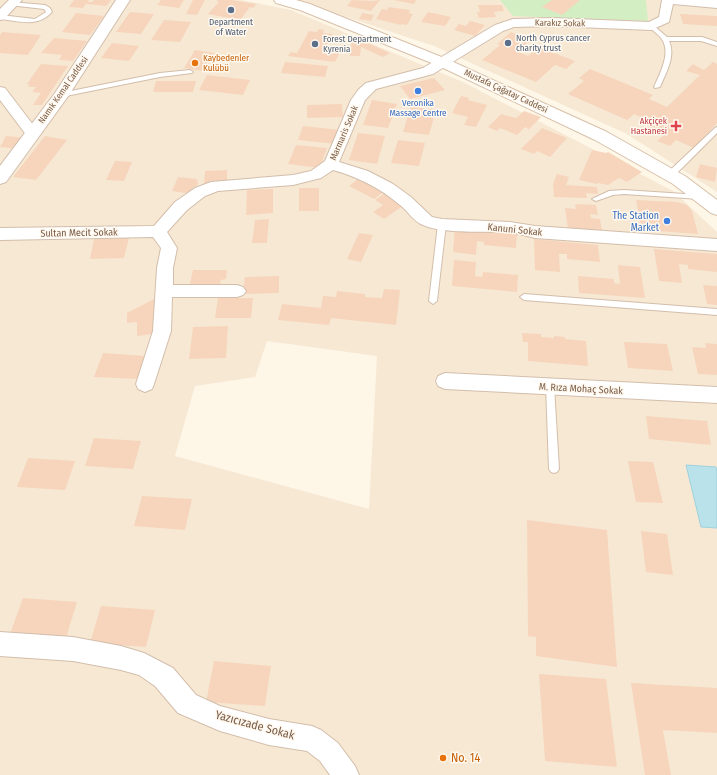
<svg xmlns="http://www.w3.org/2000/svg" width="717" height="775" font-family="'Fira Sans Condensed',sans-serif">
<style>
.residential{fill:#f7e8d4;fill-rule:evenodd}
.green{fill:#d3eec3}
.water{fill:#b9e2ea;stroke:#9ed1dd}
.building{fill:#f6d5bc}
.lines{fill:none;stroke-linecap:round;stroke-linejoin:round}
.service-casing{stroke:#d2beab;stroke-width:2}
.minor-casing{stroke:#d2beab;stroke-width:2}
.tertiary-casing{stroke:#d2beab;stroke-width:2}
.secondary-casing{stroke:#d8c0aa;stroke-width:2}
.service{fill:#fff;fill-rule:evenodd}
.minor{fill:#fff;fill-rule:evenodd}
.tertiary{fill:#fff;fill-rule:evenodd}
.secondary{fill:#fff;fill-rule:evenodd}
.service-dot{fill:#5c6f8a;stroke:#fff9ef;stroke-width:1.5}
.food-dot{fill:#e8710a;stroke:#fff9ef;stroke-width:1.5}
.shop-dot{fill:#3f7fe0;stroke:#fff9ef;stroke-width:1.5}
.health-dot{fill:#e0444e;stroke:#fff9ef;stroke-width:1.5}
.labels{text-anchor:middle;stroke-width:3;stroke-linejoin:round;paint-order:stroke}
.far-service-label{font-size:9px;fill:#4e5e75;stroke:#fff9ef;text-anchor:start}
.far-street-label{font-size:9px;fill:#7b5c48;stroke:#fff9ef}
.far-food-label{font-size:9px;fill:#c56008;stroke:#fff9ef;text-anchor:start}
.far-shop-label{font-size:9px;fill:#366cbe;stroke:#fff9ef}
.far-health-label{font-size:9px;fill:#be3a42;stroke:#fff9ef;text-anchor:end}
.shop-label{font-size:10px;fill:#366cbe;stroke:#fff9ef;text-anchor:end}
.street-label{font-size:10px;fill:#7b5c48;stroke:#fff9ef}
.near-street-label{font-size:12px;fill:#7b5c48;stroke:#fff9ef}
.near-food-label{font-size:12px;fill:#c56008;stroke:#fff9ef;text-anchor:start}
</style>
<rect width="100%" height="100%" fill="#fef6e7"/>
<g class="residential">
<path d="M0 0H241L291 10 463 82 673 191 717 232V775H0ZM267 341 377 356 369 509 175 456 195 386 255 377Z"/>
<path d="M295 0H717V192L627 134 434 46Z"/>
</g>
<path class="green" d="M500 0H646L648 21 513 16Z"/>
<path class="water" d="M686 465 716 467 717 472V528L701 527Z"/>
<g class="building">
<path d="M74 0H89L88 2H92L94 0H111L106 6 86 4 83 8 69 7Z"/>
<path d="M161 0H184L179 8 157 5Z"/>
<path d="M193 0H205L197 15 186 14Z"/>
<path d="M218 0H232L256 4 253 8 250 7 240 20 208 14 219 2H216Z"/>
<path d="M352 0 373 1 380 0 371 11 347 6Z"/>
<path d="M393 0H416L414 4Z"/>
<path d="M552 0H580L562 15 542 7Z"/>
<path d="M478 5H502L504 11 494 12 496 17 479 18 477 12H480Z"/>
<path d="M388 7 410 10 409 13 413 14 407 25 401 24V25L376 19 382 9 387 10Z"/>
<path d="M130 12 154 14 141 34 116 32Z"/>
<path d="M428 12 451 17 445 26 421 22Z"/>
<path d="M76 13 104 16 90 35 62 32Z"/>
<path d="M362 13 374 15 371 21 359 19Z"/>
<path d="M680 14 717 16V26L683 24Z"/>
<path d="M164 20 191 22 180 42 151 40Z"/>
<path d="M470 21 485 25 475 36 454 30 459 24 466 26Z"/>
<path d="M319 29 324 30 323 33 333 34 327 45 342 48 335 62 288 56 291 52 297 53 309 31 317 32Z"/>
<path d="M2 32 41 35 28 55 0 53V35Z"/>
<path d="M511 32 531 40 517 51 528 56 538 47 575 61 566 69 555 65 536 82 482 60 500 45 497 44Z"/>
<path d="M54 38 87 41 73 61 59 60 62 55 41 53Z"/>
<path d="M352 38H357L390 53 383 57 361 47 360 56H350Z"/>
<path d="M112 43 139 46 129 61 101 58Z"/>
<path d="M195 50 215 53 204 71 184 68Z"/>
<path d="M285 62 328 66 325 77 281 73Z"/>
<path d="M713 62 717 64V123L694 148 676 140 670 146 657 141 664 135 647 128 652 122 634 114 627 120 568 94 584 81 579 78 590 69 653 95 649 99 667 107 700 75 686 71 693 64 704 70Z"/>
<path d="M41 64 68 66 42 105H33L41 93 32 92 36 87H28L29 84H27Z"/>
<path d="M207 75 250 80 243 95 199 90Z"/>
<path d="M434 78 445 90 410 99 400 86Z"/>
<path d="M156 81H196L193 92H153Z"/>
<path d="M461 96 469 98 468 100 487 105 476 127 464 125 468 117 452 113Z"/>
<path d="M372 100 397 104 388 128 363 125Z"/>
<path d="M342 104 343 117 307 118V105Z"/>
<path d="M411 106 436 110 429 135 403 132Z"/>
<path d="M524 111 541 117 529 129 525 127 517 135 500 128 497 131 488 127 501 114 516 118Z"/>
<path d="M303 126 341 130 336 144 298 140Z"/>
<path d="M542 128 567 138 550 157 537 151 534 154 521 149Z"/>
<path d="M358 133 385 136 377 164 349 160Z"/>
<path d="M6 136 27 138 20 149 0 147Z"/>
<path d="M45 136 67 140 36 180 13 177Z"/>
<path d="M398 140 425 143 419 166 391 163Z"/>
<path d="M296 145 327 148 320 168 288 164Z"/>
<path d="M592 150 606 153 608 152 642 172 627 182 619 178 608 185 598 183 597 184 579 180Z"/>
<path d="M115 161 132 162 124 181 106 180Z"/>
<path d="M700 164 717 168 715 182 696 177Z"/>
<path d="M227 170V184L204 185 205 171Z"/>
<path d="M557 174 569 177 566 185 597 187 598 194 586 193 587 198 554 197 553 184Z"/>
<path d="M362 176 387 189 374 199 349 186Z"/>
<path d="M178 177 197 179 198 184 194 188 191 194 172 191Z"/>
<rect x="299" y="188" width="20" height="23"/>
<path d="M273 189V213L246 215 247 190Z"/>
<path d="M388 191 407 203 384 219 373 212 383 205 375 200Z"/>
<path d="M636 200 677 202 687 205 692 211 698 234 642 230Z"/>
<path d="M575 204 596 205 598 215 590 214 591 218 600 219 602 231 568 229 565 208 576 209Z"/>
<path d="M269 219 267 243H252L255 220Z"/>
<path d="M455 227 517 233 516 248 484 245V242L477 241 476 255 453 252Z"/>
<path d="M359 233 373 235 361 262 347 259Z"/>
<path d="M129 238 124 258 90 259 94 239Z"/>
<path d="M534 239 598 245 600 262 567 259V254H559L560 272 535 270Z"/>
<path d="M654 249 717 254V272L688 269V265L679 264 682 283 659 281Z"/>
<path d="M454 260 476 262 475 276 482 277 483 272 518 275 517 292 452 286Z"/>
<path d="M618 265 640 267 645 298 579 293 578 276 614 279V283L620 284Z"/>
<path d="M193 270H227L226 279 221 280 219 288H189Z"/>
<path d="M279 276V293L243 294 245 277Z"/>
<path d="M703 285 717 286V305L707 304Z"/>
<path d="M384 289 400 290 396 325 331 318 329 325 278 320 282 304 321 308 323 296 336 297 337 291 365 294V297L382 298Z"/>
<path d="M160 296V333L137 336V322L127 323V313Z"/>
<path d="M218 298H253L251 318H215Z"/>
<path d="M228 326 226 358 189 359 193 327Z"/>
<path d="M522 333 541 334V337L554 338V336L565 337V339L586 341 588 366 528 361V342H523Z"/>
<path d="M624 342 667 344 673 371 628 368Z"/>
<path d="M705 343 717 344V375L698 374 692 347 706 348Z"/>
<path d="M103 353 146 356 139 379 94 377Z"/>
<path d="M646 416 707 421 711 445 649 439Z"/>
<path d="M94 438 141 441 133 469 85 466Z"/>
<path d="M28 458 75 461 65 490 17 487Z"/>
<path d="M628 461 653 462 663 503 636 502Z"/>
<path d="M142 496 192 499 185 530 134 526Z"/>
<path d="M527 520 607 530 617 667 536 656V637L528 636Z"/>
<path d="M641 531 667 534 673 575 646 572Z"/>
<path d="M23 598 77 602 66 638 10 634Z"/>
<path d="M101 606 155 610 146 647 90 643Z"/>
<path d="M214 661 271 666 265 706 206 702Z"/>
<path d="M539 674 606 679 617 767 545 761Z"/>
<path d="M631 683 717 688V733L663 730 671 775H645Z"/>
</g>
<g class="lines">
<defs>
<g id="service">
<path d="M11 2 45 5 50 8 52 12C37 28 20 21 0 19V15L35 19 46 12 44 9 9 5V3Z"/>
<path d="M649 25H653L667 37H702L717 42V46L701 41H669C676 56 666 73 660 87L655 88 654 87C660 73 672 52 661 38 658 34 653 31 649 27Z"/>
<path d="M190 70 193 72 192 73 160 77 61 97 58 95 61 93 160 73Z"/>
<path d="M717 127V133L673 177H667V173L715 128Z"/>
<path d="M624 190 700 195 704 197 700 199 624 194 613 195 596 201 592 199 609 191Z"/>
<path d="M442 221 446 224 437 301 433 304 429 301 438 224Z"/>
<path d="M524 294 717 309V315L524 300 520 297Z"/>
<path d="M550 382 553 383 554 386 559 469 557 472 554 473 551 472 549 469 546 386 547 383Z"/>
</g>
<g id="minor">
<path d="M9 0H22L4 19 0 20V9Z"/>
<path d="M662 0H717V8L673 4 669 22 651 30 552 26 514 27 503 31 433 74 376 89 365 100 339 162 368 171 393 184 411 197 432 217 442 219 510 222 535 226 717 239V251L535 238C526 236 517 233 508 232 484 231 444 234 423 225 414 222 408 211 400 205 380 188 358 177 333 170L321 178 293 185 218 191 205 196 187 210 167 232 177 248 173 268V285H237L243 287 246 291 243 295 237 297H172L171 331 154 384 152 389 145 392 138 389 136 384 153 331 157 268 161 248 153 237 0 240V228L154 226 175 202 195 188 211 182 293 175 311 171 325 161 351 100 359 89 366 83 423 68 495 25 513 19 552 18 649 22 659 17Z"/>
<path d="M0 87 5 88 37 130 39 133 37 136 32 137 27 136 0 100Z"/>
<path d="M445 373 717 387V403L445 389 438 386 436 381 438 376Z"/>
<path d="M0 632 73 637 121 646 144 653 173 668 196 695 220 706 269 719 312 726 321 730 338 743 355 766 359 775H330L320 761 307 751 269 745 220 731 178 713 155 686 139 675 121 670 73 661 0 656Z"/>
</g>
<path id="tertiary" d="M116 0H130L69 95 6 182 0 184V166L55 93Z"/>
<path id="secondary" d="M274 0H296L310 4 449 60 607 132 685 176 717 200V215L711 213 673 184 595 140 439 66 300 10 276 3Z"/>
</defs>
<use href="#service" class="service-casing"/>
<use href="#minor" class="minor-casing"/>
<use href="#tertiary" class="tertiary-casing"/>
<use href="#secondary" class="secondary-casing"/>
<use href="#service" class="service"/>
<use href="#minor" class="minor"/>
<use href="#tertiary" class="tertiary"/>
<use href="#secondary" class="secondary"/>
</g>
<g class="service-dot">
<circle cx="231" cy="10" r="4"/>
<circle cx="508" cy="43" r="4"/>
<circle cx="315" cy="44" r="4"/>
</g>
<g class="food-dot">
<circle cx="195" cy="63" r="4"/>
<circle cx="443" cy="758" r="4"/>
</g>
<g class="shop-dot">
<circle cx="418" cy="91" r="4"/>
<circle cx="667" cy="221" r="4"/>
</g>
<path class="health-dot" d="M674 120h4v4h4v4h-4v4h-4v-4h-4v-4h4z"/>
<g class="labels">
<g class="far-service-label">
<text x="231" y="25" text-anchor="middle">Department<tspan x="231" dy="10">of Water</tspan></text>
<text x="516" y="41">North Cyprus cancer<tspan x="516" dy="10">charity trust</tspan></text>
<text x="323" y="42">Forest Department<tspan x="323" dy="10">Kyrenia</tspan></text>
</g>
<g class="far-street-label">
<text transform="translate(560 23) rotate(1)" y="3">Karakız Sokak</text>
<text transform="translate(63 90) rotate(-55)" y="3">Namık Kemal Caddesi</text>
<text transform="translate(506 91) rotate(25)" y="3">Mustafa Çağatay Caddesi</text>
<text transform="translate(344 133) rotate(-67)" y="3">Marmaris Sokak</text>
</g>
<g class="far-food-label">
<text x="203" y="61">Kaybedenler<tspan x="203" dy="10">Kulübü</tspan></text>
</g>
<g class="far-shop-label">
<text x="418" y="106">Veronika<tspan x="418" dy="10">Massage Centre</tspan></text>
</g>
<g class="far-health-label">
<text x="667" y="124">Akçiçek<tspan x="667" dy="10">Hastanesi</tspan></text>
</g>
<g class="shop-label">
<text x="659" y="219">The Station<tspan x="659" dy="12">Market</tspan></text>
</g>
<g class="street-label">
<text transform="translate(515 229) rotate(6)" y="4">Kanuni Sokak</text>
<text transform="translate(79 232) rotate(-1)" y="4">Sultan Mecit Sokak</text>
<text transform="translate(581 388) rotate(3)" y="4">M. Rıza Mohaç Sokak</text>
</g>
<g class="near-street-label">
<text transform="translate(255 725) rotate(15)" y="4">Yazıcızade Sokak</text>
</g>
<g class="near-food-label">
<text x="451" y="762">No. 14</text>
</g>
</g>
</svg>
